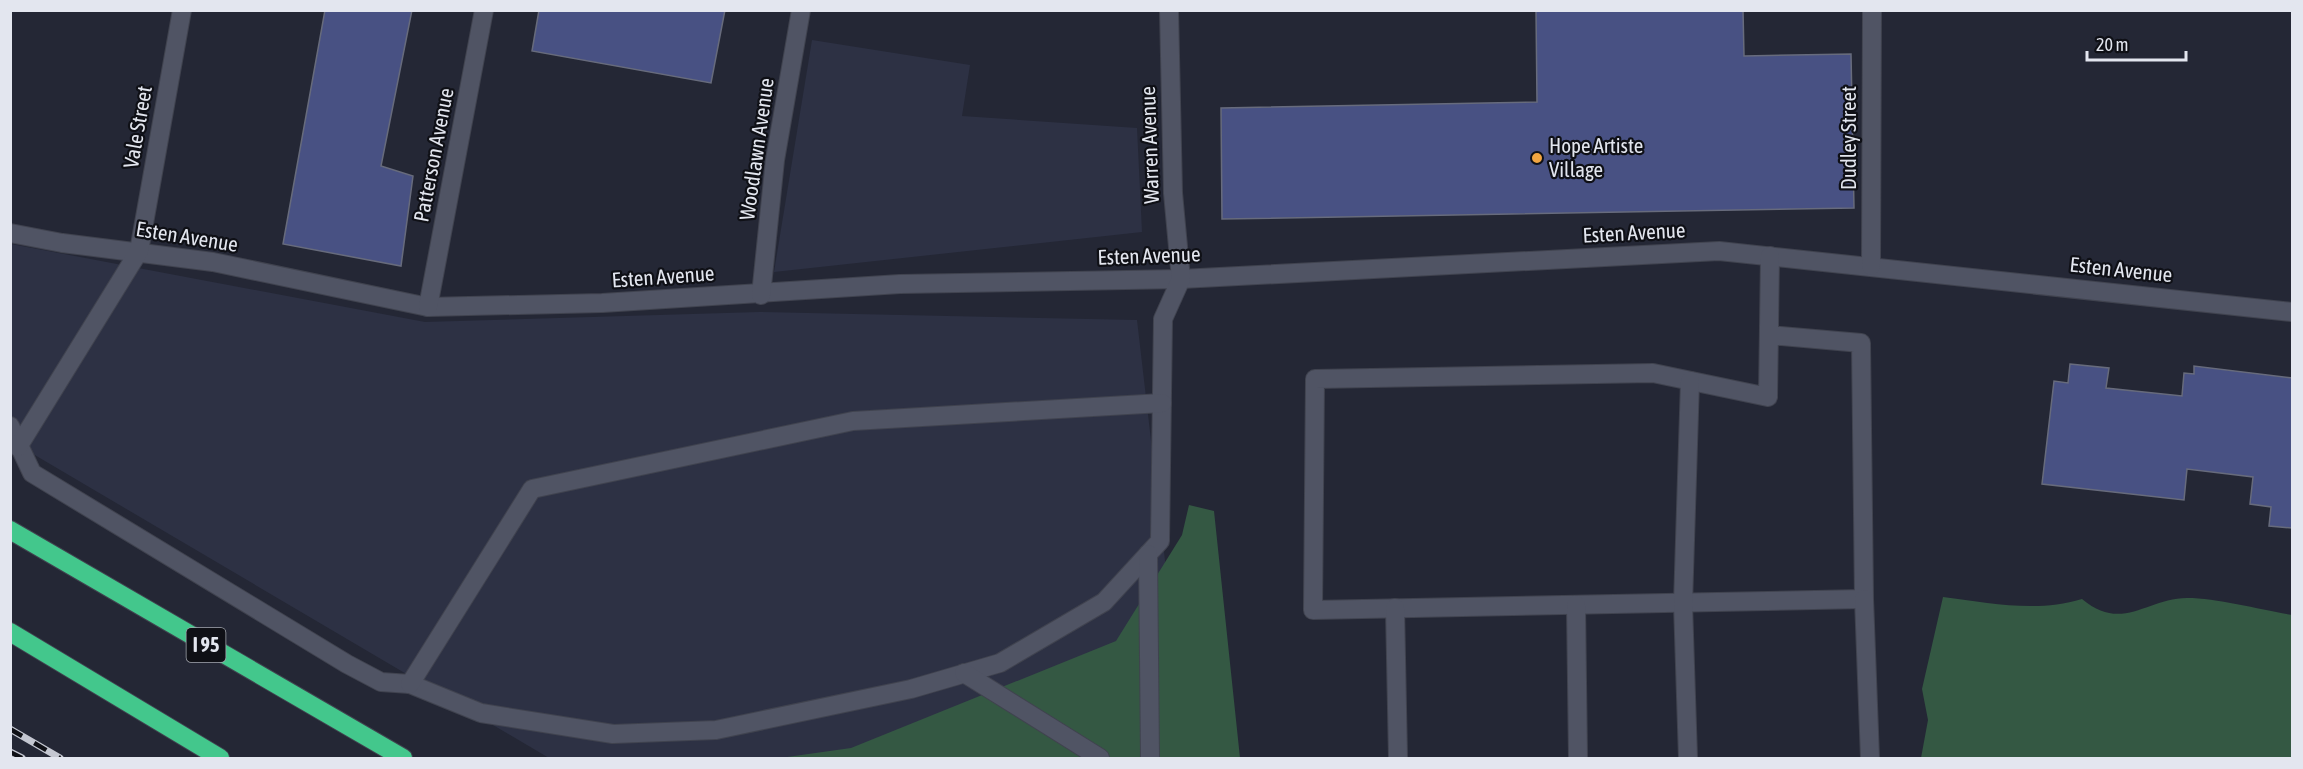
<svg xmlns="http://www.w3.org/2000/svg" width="2303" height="769" font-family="'Asap Condensed',sans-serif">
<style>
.built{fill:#2d3144}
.green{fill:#345843}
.building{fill:#485183;stroke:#676b7c;stroke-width:1.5}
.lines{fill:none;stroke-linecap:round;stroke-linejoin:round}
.minor-casing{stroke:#40434f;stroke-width:20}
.highway-casing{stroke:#40434f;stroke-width:20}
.minor{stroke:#505464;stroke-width:18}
.highway{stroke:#43c78c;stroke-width:18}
.rail-casing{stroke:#c4c7d1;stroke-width:7}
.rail{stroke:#0f1016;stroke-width:4.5;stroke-dasharray:14;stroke-linecap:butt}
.poi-dot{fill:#f2a541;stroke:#0f1016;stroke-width:2}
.labels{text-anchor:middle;stroke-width:4.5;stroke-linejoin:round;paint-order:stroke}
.shield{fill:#0f1016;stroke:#a3a6ae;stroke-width:1.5}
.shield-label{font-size:20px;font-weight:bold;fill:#e3e6ef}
.street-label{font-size:21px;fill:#e3e6ef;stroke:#0f1016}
.poi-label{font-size:21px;fill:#e3e6ef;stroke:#0f1016;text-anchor:start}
</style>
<rect width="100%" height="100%" fill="#242735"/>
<g class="built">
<path d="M812 40 970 65 962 116 1137 128 1142 232 774 272Z"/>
<path d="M11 244 425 322 759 312 1137 320 1188 758H549L11 441Z"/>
</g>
<g class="green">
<path d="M1189 505 1214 511 1240 758H780L851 748 1116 641 1182 535Z"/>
<path d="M1943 597C1991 603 2035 613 2082 599 2122 633 2147 598 2187 598 2217 598 2262 610 2292 615V758H1921L1928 720 1922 689Z"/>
</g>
<g class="building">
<path d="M325 10H412L381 166 413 176 401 266 283 244Z"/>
<path d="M539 10H725L711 83 532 51Z"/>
<path d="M1536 10H1743L1744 56 1851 54 1854 208 1222 219 1221 108 1537 102Z"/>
<path d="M2070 364 2109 368 2106 388 2182 396 2184 373 2194 374V366L2292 378V528L2269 526 2271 507 2250 504 2253 477 2187 469 2184 500 2042 484 2054 381 2068 383Z"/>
</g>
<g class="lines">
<defs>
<g id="minor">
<path d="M10 233 62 243 213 262 428 307 602 303 900 284 1181 279 1719 251 2292 312"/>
<path d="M1871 266 1872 10"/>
<path d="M761 295 775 160 801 10"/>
<path d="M428 307 484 10"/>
<path d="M1769 335 1861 343 1864 599 1313 610 1315 379 1653 373 1768 397 1770 256"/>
<path d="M10 426 32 473 347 664 381 682 410 684 481 713 613 734 716 730 911 689 1000 663 1104 602 1160 541 1163 319 1181 279 1173 193 1169 10"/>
<path d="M18 447 139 251 182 10"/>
<path d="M1148 554 1150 758"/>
<path d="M1864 599 1870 758"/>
<path d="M1576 605 1578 758"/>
<path d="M1395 608 1398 758"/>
<path d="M964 673 1100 758"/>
<path d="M410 684 532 489 853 421 1162 403"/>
<path d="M1688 758 1683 604 1690 381"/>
</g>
<g id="highway">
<path d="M10 530 403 758"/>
<path d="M10 632 220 758"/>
</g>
</defs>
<use href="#minor" class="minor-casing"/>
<use href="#highway" class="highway-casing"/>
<use href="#minor" class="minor"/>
<use href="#highway" class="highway"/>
<defs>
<g id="rail">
<path d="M10 729 60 758"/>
<path d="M10 752 22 758"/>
</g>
</defs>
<use href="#rail" class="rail-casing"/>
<use href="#rail" class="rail"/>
</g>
<circle class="poi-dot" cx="1537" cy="158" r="6"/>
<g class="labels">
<rect class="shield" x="186.5" y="628" width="39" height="34" rx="4.5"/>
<g class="shield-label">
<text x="206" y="652">I 95</text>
</g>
<g class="street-label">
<text transform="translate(138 127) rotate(-80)" y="7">Vale Street</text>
<text transform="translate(1849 138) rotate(-90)" y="7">Dudley Street</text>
<text transform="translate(1150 145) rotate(-92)" y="7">Warren Avenue</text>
<text transform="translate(757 149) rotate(-82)" y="7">Woodlawn Avenue</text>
<text transform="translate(434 155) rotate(-79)" y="7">Patterson Avenue</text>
<text transform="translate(1634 233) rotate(-3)" y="7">Esten Avenue</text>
<text transform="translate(187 237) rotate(9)" y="7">Esten Avenue</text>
<text transform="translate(1149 256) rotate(-2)" y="7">Esten Avenue</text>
<text transform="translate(2121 270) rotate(6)" y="7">Esten Avenue</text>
<text transform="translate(663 277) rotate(-4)" y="7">Esten Avenue</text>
</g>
<g class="poi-label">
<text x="1549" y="153">Hope Artiste<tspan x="1549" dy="24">Village</tspan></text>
</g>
</g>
<rect width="2303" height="769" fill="none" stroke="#e3e6ef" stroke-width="24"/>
<path d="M2087 51v9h99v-9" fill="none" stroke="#e3e6ef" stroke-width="3"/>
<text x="2096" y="51" font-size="18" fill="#e3e6ef" stroke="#0f1016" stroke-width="4.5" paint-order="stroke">20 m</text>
</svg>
